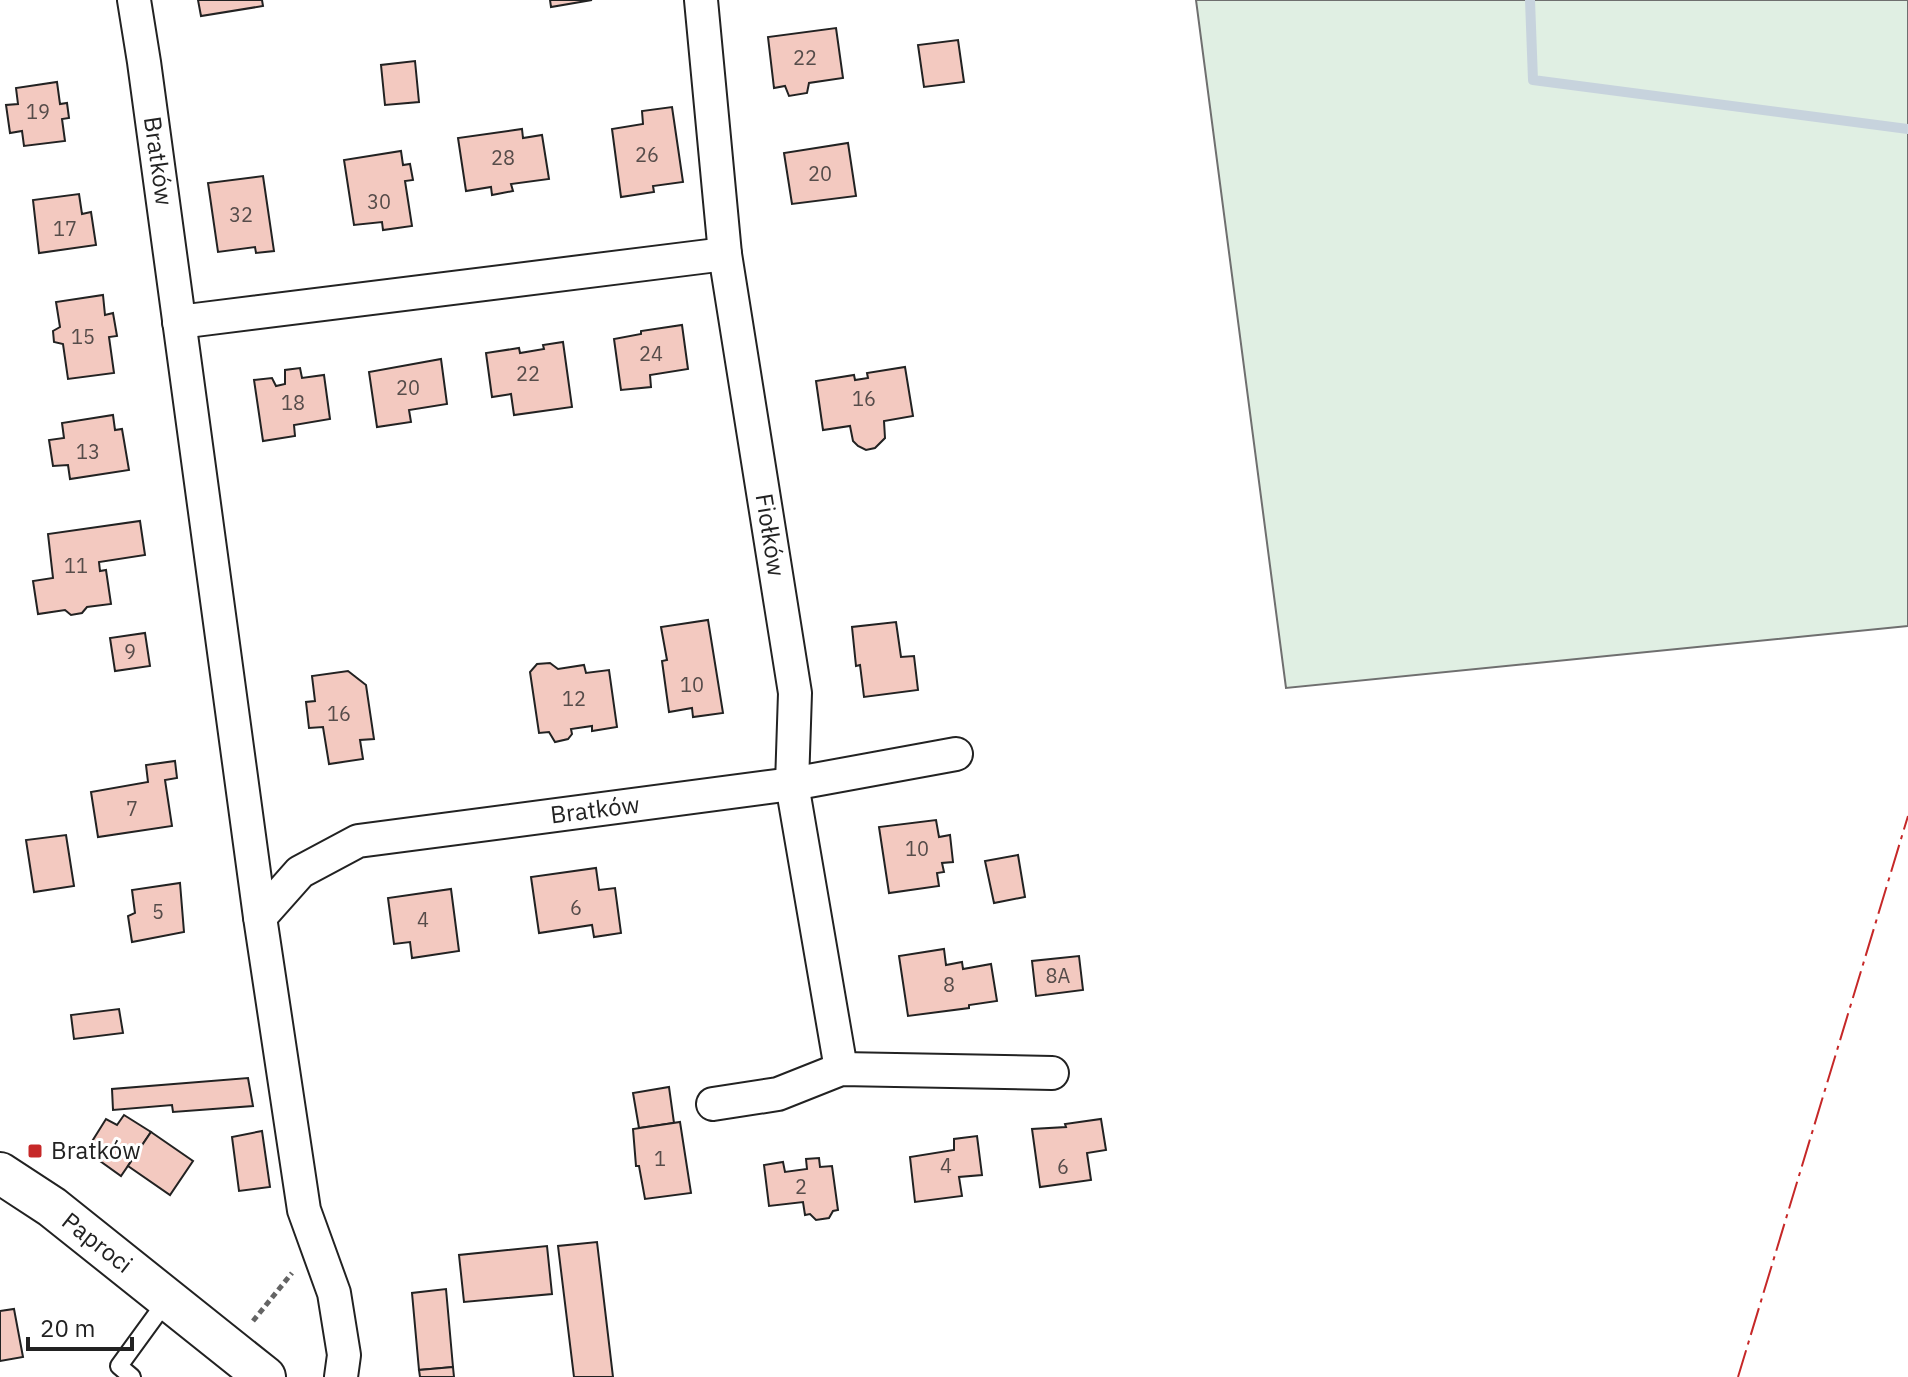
<svg xmlns="http://www.w3.org/2000/svg" width="1908" height="1377" font-family="'IBM Plex Sans',sans-serif">
<style>
.green{fill:#e0efe3;stroke:#6f6f6f;stroke-width:2}
.lines{fill:none;stroke-linecap:round;stroke-linejoin:round}
.stream{stroke:#c7d3dd;stroke-width:10}
.building{fill:#f3c9c0;stroke:#222;stroke-width:2}
.service-casing{stroke:#222;stroke-width:20}
.minor-casing{stroke:#222;stroke-width:36}
.tertiary-casing{stroke:#222;stroke-width:44}
.path{stroke:#646464;stroke-width:5;stroke-dasharray:6 4;stroke-linecap:butt}
.service{stroke:#fff;stroke-width:16}
.minor{stroke:#fff;stroke-width:32}
.tertiary{stroke:#fff;stroke-width:40}
.power{stroke:#c62828;stroke-width:2;stroke-dasharray:28 6 4 6;stroke-linecap:butt}
.poi-dot{fill:#c62828;stroke:#fff;stroke-width:3}
.labels{text-anchor:middle;stroke-width:6;stroke-linejoin:round;paint-order:stroke}
.number-label{font-size:20px;fill:#564c4a}
.street-label{font-size:24px;fill:#222;stroke:#fff}
.poi-label{font-size:24px;fill:#222;stroke:#fff;text-anchor:start}
</style>
<rect width="100%" height="100%" fill="#fff"/>
<path class="green" d="M1196 0H1908V626L1286 688Z"/>
<g class="lines">
<path class="stream" d="M1530 0 1533 80 1908 129"/>
</g>
<g class="building">
<path d="M198 0H262L263 6 201 16Z"/>
<path d="M550 0H592L551 7Z"/>
<path d="M836 28 843 78 809 83 807 93 789 96 785 86 774 88 768 37Z"/>
<path d="M958 40 964 82 924 87 918 45Z"/>
<path d="M415 61 419 102 385 105 381 65Z"/>
<path d="M57 82 60 104 67 103 69 118 62 119 65 141 24 146 22 131 10 133 6 105 18 104 16 88Z"/>
<path d="M672 107 683 182 653 186 654 192 621 197 612 129 643 124 642 111Z"/>
<path d="M522 129 523 138 542 135 549 179 511 184 513 191 492 195 491 187 466 191 458 138Z"/>
<path d="M848 143 856 196 792 204 784 153Z"/>
<path d="M401 151 403 165 410 164 413 180 405 181 412 226 383 230 382 222 354 225 344 160Z"/>
<path d="M263 176 274 251 256 253 255 247 218 252 208 183Z"/>
<path d="M79 194 82 214 91 212 96 245 39 253 33 200Z"/>
<path d="M103 295 105 315 113 313 117 336 109 337 114 373 68 379 63 344 54 342 53 331 60 327 56 302Z"/>
<path d="M682 325 688 369 650 375 651 387 621 390 614 339 641 334V331Z"/>
<path d="M563 342 572 407 514 415 511 394 492 397 486 353 519 348 520 353 544 349 543 345Z"/>
<path d="M441 359 447 404 409 410 411 422 377 427 369 372Z"/>
<path d="M905 367 913 416 884 421 885 438 875 448 866 450 858 446 853 441 850 426 823 430 816 381 854 375 855 380 868 378 867 373Z"/>
<path d="M300 368 302 378 324 375 330 419 294 425 295 436 263 441 254 380 272 378 276 386 285 384V370Z"/>
<path d="M113 415 115 430 122 429 129 470 70 479 68 465 53 466 49 440 64 438 62 423Z"/>
<path d="M140 521 145 555 99 562 100 571 106 570 111 604 87 607 82 613 71 615 65 610 38 614 33 581 53 578 48 534Z"/>
<path d="M708 620 723 713 693 717 692 708 669 712 662 661 667 660 661 627Z"/>
<path d="M896 622 901 657 914 656 918 690 864 697 860 665 856 666 852 627Z"/>
<path d="M145 633 150 666 115 671 110 638Z"/>
<path d="M550 663 558 669 584 665 586 673 609 670 617 727 592 731V726L571 729 572 734 568 739 555 742 549 732 539 733 530 672 537 664Z"/>
<path d="M348 671 366 685 374 739 360 740 363 759 329 764 323 727 309 728 306 702 315 701 312 676Z"/>
<path d="M175 761 177 778 165 780 172 826 98 837 91 792 148 782 146 765Z"/>
<path d="M936 820 939 837 950 835 953 862 942 863 944 872 937 873 939 886 889 893 879 827Z"/>
<path d="M66 835 74 886 34 892 26 840Z"/>
<path d="M1018 855 1025 897 994 903 985 861Z"/>
<path d="M596 868 599 890 615 888 621 933 594 937 592 925 539 933 531 877Z"/>
<path d="M180 883 184 932 132 942 128 916 135 913 132 890Z"/>
<path d="M451 889 459 951 412 958 410 942 394 944 388 898Z"/>
<path d="M944 949 946 965 962 962 963 969 991 964 997 1001 969 1005V1008L908 1016 899 956Z"/>
<path d="M1079 956 1083 990 1036 996 1032 961Z"/>
<path d="M119 1009 123 1033 74 1039 71 1015Z"/>
<path d="M248 1078 253 1106 173 1112 172 1105 113 1110 112 1089Z"/>
<path d="M669 1087 674 1123 639 1128 633 1093Z"/>
<path d="M124 1115 151 1132 121 1176 86 1151 106 1119 117 1125Z"/>
<path d="M1101 1119 1106 1150 1087 1153 1091 1180 1040 1187 1032 1129 1066 1127 1065 1124Z"/>
<path d="M680 1122 691 1193 645 1199 639 1166H636L633 1129Z"/>
<path d="M262 1131 270 1187 239 1191 232 1137Z"/>
<path d="M151 1132 193 1161 170 1195 128 1166Z"/>
<path d="M977 1136 982 1175 959 1177 962 1196 915 1202 910 1157 954 1150V1139Z"/>
<path d="M819 1158 820 1167 832 1166 838 1210 833 1211 829 1218 816 1220 810 1214 805 1215 803 1202 769 1206 764 1165 783 1162 785 1172 807 1169 806 1159Z"/>
<path d="M597 1242 613 1377H574L558 1246Z"/>
<path d="M547 1246 552 1294 464 1302 459 1255Z"/>
<path d="M446 1289 453 1367 419 1370 412 1293Z"/>
<path d="M14 1309 23 1357 0 1361V1311Z"/>
<path d="M453 1367 454 1377H420L419 1370Z"/>
</g>
<g class="lines">
<defs>
<path id="service" d="M132 1377 119 1366 167 1300"/>
<g id="minor">
<path d="M134 0 144 62 260 917 304 1210 334 1293 344 1355 341 1377"/>
<path d="M701 0 725 254 795 693 792 784 841 1069"/>
<path d="M179 322 725 254"/>
<path d="M260 917 300 872 358 841 792 784 956 754"/>
<path d="M713 1104 778 1094 841 1069 1052 1073"/>
</g>
<path id="tertiary" d="M0 1173 52 1207 265 1377"/>
</defs>
<use href="#service" class="service-casing"/>
<use href="#minor" class="minor-casing"/>
<use href="#tertiary" class="tertiary-casing"/>
<path class="path" d="M253 1321 292 1273"/>
<use href="#service" class="service"/>
<use href="#minor" class="minor"/>
<use href="#tertiary" class="tertiary"/>
<path class="power" d="M1738 1377 1908 816"/>
</g>
<rect class="poi-dot" x="27" y="1143" width="16" height="16" rx="4"/>
<g class="labels">
<g class="number-label">
<text x="805" y="65">22</text>
<text x="38" y="119">19</text>
<text x="647" y="162">26</text>
<text x="503" y="165">28</text>
<text x="820" y="181">20</text>
<text x="379" y="209">30</text>
<text x="241" y="222">32</text>
<text x="65" y="236">17</text>
<text x="83" y="344">15</text>
<text x="651" y="361">24</text>
<text x="528" y="381">22</text>
<text x="408" y="395">20</text>
<text x="864" y="406">16</text>
<text x="293" y="410">18</text>
<text x="88" y="459">13</text>
<text x="76" y="573">11</text>
<text x="130" y="659">9</text>
<text x="692" y="692">10</text>
<text x="574" y="706">12</text>
<text x="339" y="721">16</text>
<text x="132" y="816">7</text>
<text x="917" y="856">10</text>
<text x="576" y="915">6</text>
<text x="158" y="919">5</text>
<text x="423" y="927">4</text>
<text x="1058" y="983">8A</text>
<text x="949" y="992">8</text>
<text x="660" y="1166">1</text>
<text x="946" y="1173">4</text>
<text x="1063" y="1174">6</text>
<text x="801" y="1194">2</text>
</g>
<g class="street-label">
<text transform="translate(158 161) rotate(82)" y="8">Bratków</text>
<text transform="translate(770 535) rotate(81)" y="8">Fiołków</text>
<text transform="translate(595 810) rotate(-7)" y="8">Bratków</text>
<text transform="translate(97 1243) rotate(38)" y="8">Paproci</text>
</g>
<g class="poi-label">
<text x="51" y="1159">Bratków</text>
</g>
</g>
<path d="M28 1337v12h104v-12" fill="none" stroke="#222222" stroke-width="4"/>
<text x="40" y="1337" font-size="24" fill="#222222" stroke="#ffffff" stroke-width="6" paint-order="stroke">20 m</text>
</svg>
